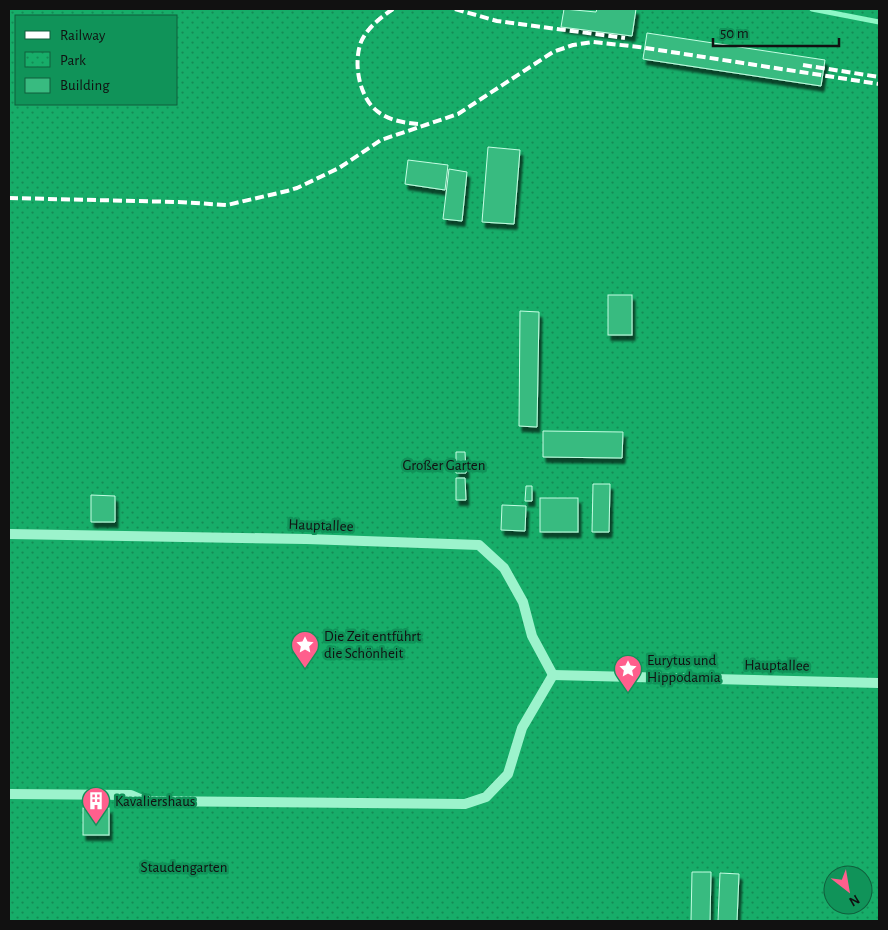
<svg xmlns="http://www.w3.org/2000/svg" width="888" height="930" font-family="'Alegreya Sans',sans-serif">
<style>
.park{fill:url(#park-dots);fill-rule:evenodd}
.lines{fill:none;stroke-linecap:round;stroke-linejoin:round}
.stream{stroke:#8df7c6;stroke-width:5}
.building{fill:#38bb80;stroke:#c4fee3;filter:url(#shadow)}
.pedestrian{stroke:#9cf3cc;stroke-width:10}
.rail{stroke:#fff;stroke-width:4;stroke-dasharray:9 4;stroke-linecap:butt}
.labels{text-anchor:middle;stroke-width:5;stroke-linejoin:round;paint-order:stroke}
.park-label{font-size:15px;fill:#111;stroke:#109359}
.street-label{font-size:15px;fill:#111;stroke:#109359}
.poi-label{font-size:15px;fill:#111;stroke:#109359;text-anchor:start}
</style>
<defs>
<pattern id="park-dots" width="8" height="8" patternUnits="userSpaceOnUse" patternTransform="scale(1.25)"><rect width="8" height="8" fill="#17ad69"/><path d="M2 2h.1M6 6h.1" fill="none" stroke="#138b55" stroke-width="1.8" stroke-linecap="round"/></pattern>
<filter id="shadow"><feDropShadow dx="3" dy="5.5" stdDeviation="1" flood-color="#0009"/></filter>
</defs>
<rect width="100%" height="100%" fill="#109359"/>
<path class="park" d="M9 9H879V921H9ZM16 16H176V104H16ZM833 875H863V905H833Z"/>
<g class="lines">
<path class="stream" d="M812 9 879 22"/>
</g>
<g class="building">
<path d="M564 9 596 12 597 9H636L632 36 561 27Z"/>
<path d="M647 33 825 60 821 86 643 59Z"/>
<path d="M488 147 520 150 514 224 482 222Z"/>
<path d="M408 160 448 165 445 190 405 184Z"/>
<path d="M449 169 467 172 462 221 443 219Z"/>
<rect x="608" y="295" width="24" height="40"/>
<path d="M520 311 539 312 537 427 519 426Z"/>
<path d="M543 431 623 432 622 458 543 457Z"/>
<path d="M456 452H465L466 473H456Z"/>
<path d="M456 478H465L466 500H456Z"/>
<path d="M593 484H610L609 532H592Z"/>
<path d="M526 486H532V501H525Z"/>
<path d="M91 495 115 496V522H91Z"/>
<rect x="540" y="498" width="38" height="34"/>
<path d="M502 505 526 506 525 531 501 530Z"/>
<rect x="83" y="808" width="26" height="27"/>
<path d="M692 872H711L710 921H691Z"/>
<path d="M720 873 739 874 737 921H718Z"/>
</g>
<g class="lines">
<g class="pedestrian">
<path d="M9 534 306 539 479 545 504 568 523 602 532 636 553 675"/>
<path d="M553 675 879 683"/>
<path d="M9 794 131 795 145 801 465 804 486 797 508 774 522 728 553 675"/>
</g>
<g class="rail">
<path d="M393 9C381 17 367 28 361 42 353 63 359 97 377 111 388 120 404 123 418 124"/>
<path d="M455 9 497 21 625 38"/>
<path d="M803 65 879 77"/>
<path d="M9 198 178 202 227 205 287 191 297 188 339 168 381 140 458 114 553 52 573 45 593 42 639 47 879 84"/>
</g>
</g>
<defs>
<symbol id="sight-pin" viewBox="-11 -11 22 30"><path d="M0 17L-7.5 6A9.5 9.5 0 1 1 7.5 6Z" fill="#ff5f8d" stroke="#109359"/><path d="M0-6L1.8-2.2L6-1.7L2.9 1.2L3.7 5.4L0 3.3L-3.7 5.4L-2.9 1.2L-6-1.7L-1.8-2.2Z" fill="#fff"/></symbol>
<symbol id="building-pin" viewBox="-11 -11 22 30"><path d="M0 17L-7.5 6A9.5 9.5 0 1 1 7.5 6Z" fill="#ff5f8d" stroke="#109359"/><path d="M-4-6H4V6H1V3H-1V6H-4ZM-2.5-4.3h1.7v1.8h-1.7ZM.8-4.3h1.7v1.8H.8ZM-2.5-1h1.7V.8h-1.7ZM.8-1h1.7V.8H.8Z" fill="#fff"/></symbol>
</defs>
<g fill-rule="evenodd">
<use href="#sight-pin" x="289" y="629" width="32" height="43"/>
<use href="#sight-pin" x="612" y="653" width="32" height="43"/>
<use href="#building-pin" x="80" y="785" width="32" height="43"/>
</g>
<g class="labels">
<g class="park-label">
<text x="444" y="470">Großer Garten</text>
<text x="184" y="872">Staudengarten</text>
</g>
<g class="street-label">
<text transform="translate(321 525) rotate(2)" y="5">Hauptallee</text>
<text transform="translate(777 665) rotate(1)" y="5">Hauptallee</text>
</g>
<g class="poi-label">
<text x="324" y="641">Die Zeit entführt<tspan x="324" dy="17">die Schönheit</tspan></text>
<text x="647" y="665">Eurytus und<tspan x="647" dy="17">Hippodamia</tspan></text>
<text x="115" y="806">Kavaliershaus</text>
</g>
</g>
<rect width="888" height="930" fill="none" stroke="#111111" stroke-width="20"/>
<rect x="15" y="15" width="162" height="90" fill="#109359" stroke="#105f3c"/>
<rect x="25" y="31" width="25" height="8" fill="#ffffff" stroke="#105f3c"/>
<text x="60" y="40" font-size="15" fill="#111111">Railway</text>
<rect x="25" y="52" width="25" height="15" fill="url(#park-dots)" stroke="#105f3c"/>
<text x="60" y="65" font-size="15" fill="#111111">Park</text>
<rect x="25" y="78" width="25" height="15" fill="#38bb80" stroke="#105f3c"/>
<text x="60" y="90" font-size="15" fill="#111111">Building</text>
<g transform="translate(848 890) rotate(149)"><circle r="24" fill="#109359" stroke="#105f3c"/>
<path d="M0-4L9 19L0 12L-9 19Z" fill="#ff5f8d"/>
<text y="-8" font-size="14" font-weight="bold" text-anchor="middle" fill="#111111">N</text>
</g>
<path d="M713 38v8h126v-8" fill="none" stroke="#111111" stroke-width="2.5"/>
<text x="720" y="38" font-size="15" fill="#111111" stroke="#109359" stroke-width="4" paint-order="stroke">50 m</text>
</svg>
